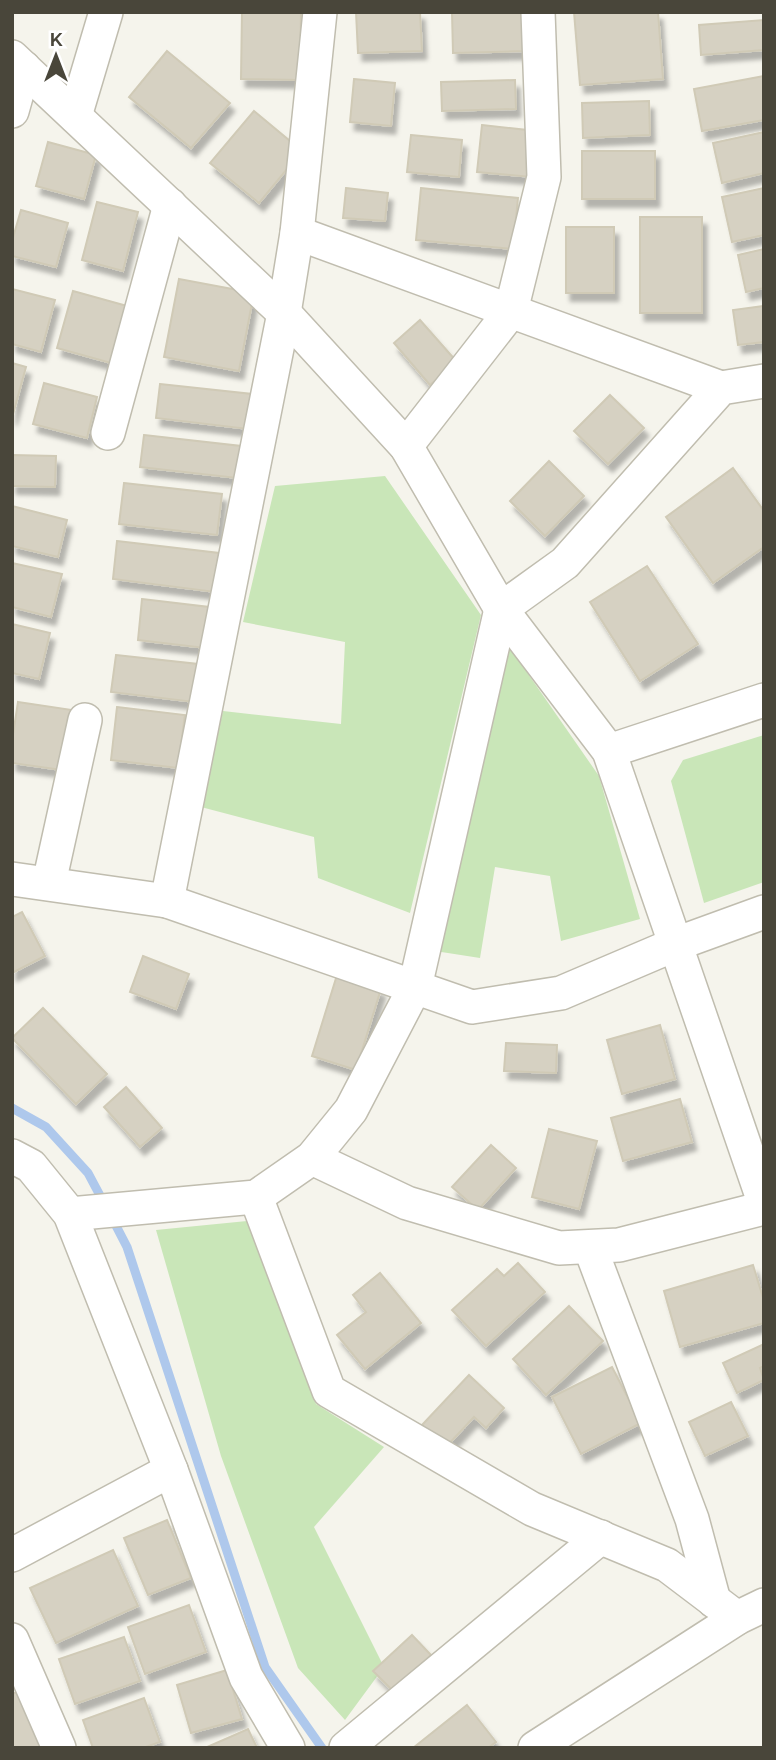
<svg xmlns="http://www.w3.org/2000/svg" width="776" height="1760" font-family="Raleway,sans-serif">
<style>
.green{fill:#c9e6b8}
.lines{fill:none;stroke-linecap:round;stroke-linejoin:round}
.stream{stroke:#aec8ec;stroke-width:9}
.building{fill:#d6d1c2;stroke:#d0cab6;stroke-width:2;filter:url(#shadow)}
.minor-casing{stroke:#c0bdaf;stroke-width:36}
.minor{stroke:#fff;stroke-width:33}
</style>
<defs>
<filter id="shadow"><feDropShadow dx="4.5" dy="8" stdDeviation="2" flood-color="#0004"/></filter>
</defs>
<rect width="100%" height="100%" fill="#f5f4ec"/>
<g class="green">
<path d="M385 476 481 615 410 913 318 878 314 837 201 807 223 711 341 724 345 642 243 622 275 486Z"/>
<path d="M506 642 599 776 640 919 561 941 550 876 495 867 480 958 435 951Z"/>
<path d="M764 735V882L704 903 671 781 683 760Z"/>
<path d="M247 1221 316 1404 384 1447 314 1527 384 1667 345 1720 298 1668 221 1456 156 1230Z"/>
</g>
<g class="lines">
<g class="stream">
<path d="M12 1108 46 1127 88 1173 104 1203"/>
<path d="M112 1218 127 1247 265 1667 322 1748"/>
</g>
</g>
<g class="building">
<path d="M242 12H301L300 80 241 79Z"/>
<path d="M356 12H420L422 51 358 53Z"/>
<path d="M452 12H528L529 51 453 53Z"/>
<path d="M574 12H658L663 79 580 85Z"/>
<path d="M764 20V50L701 55 699 25Z"/>
<path d="M167 51 230 103 191 148 129 97Z"/>
<path d="M764 76V120L702 131 694 89Z"/>
<path d="M354 79 395 83 391 126 350 122Z"/>
<path d="M515 80 516 109 442 111 441 82Z"/>
<path d="M649 101 650 135 583 138 582 103Z"/>
<path d="M254 111 302 151 259 203 210 163Z"/>
<path d="M482 125 536 131 532 177 477 172Z"/>
<path d="M764 132V173L722 183 713 143Z"/>
<path d="M411 135 462 140 459 177 407 172Z"/>
<path d="M48 142 96 155 84 199 36 186Z"/>
<rect x="582" y="151" width="73" height="48"/>
<path d="M346 188 388 193 385 221 343 218Z"/>
<path d="M421 188 518 198 513 249 416 240Z"/>
<path d="M764 188V235L732 242 722 197Z"/>
<path d="M97 202 138 212 123 271 82 260Z"/>
<path d="M21 210 68 223 56 267 12 256V241Z"/>
<rect x="640" y="217" width="62" height="96"/>
<rect x="566" y="227" width="48" height="66"/>
<path d="M764 249V288L746 292 738 255Z"/>
<path d="M179 279 254 293 239 371 164 357Z"/>
<path d="M12 289 55 300 41 352 12 344Z"/>
<path d="M73 291 127 306 111 363 57 348Z"/>
<path d="M764 306V342L738 345 733 310Z"/>
<path d="M420 320 457 362 430 385 394 343Z"/>
<path d="M12 363 26 367 12 418Z"/>
<path d="M44 383 97 397 87 438 33 424Z"/>
<path d="M160 384 252 394 248 429 156 418Z"/>
<path d="M610 395 644 428 608 464 574 431Z"/>
<path d="M144 435 241 446 237 478 140 467Z"/>
<path d="M12 455 56 456 55 487 12 486Z"/>
<path d="M549 461 584 496 545 536 510 501Z"/>
<path d="M733 468 764 511V547L713 583 666 517Z"/>
<path d="M124 483 222 494 217 535 119 524Z"/>
<path d="M12 506 67 520 58 557 12 546Z"/>
<path d="M117 541 219 553 215 592 113 579Z"/>
<path d="M12 563 62 574 51 617 12 607Z"/>
<path d="M647 566 698 644 640 681 590 602Z"/>
<path d="M142 599 209 607 205 648 138 640Z"/>
<path d="M12 624 50 633 39 679 12 673Z"/>
<path d="M116 655 198 664 194 702 111 692Z"/>
<path d="M18 702 72 710 62 770 12 763V741Z"/>
<path d="M117 707 185 715 178 768 111 760Z"/>
<path d="M22 912 45 956 12 973V917Z"/>
<path d="M143 956 189 974 176 1009 130 992Z"/>
<path d="M337 975 381 989 356 1070 312 1056Z"/>
<path d="M43 1008 107 1074 76 1104 12 1038Z"/>
<path d="M660 1025 675 1079 622 1094 607 1040Z"/>
<path d="M506 1043 557 1045 556 1073 504 1071Z"/>
<path d="M126 1087 162 1128 140 1147 104 1107Z"/>
<path d="M680 1099 692 1142 623 1161 611 1118Z"/>
<path d="M549 1129 597 1141 579 1209 532 1197Z"/>
<path d="M491 1145 516 1168 478 1210 452 1187Z"/>
<path d="M518 1263 545 1292 486 1346 452 1310 497 1269 504 1276Z"/>
<path d="M753 1265 764 1301V1323L680 1347 664 1291Z"/>
<path d="M380 1273 421 1323 365 1369 337 1335 366 1312 353 1295Z"/>
<path d="M569 1306 603 1341 546 1395 513 1359Z"/>
<path d="M764 1344V1366L760 1368 764 1380 737 1393 723 1363Z"/>
<path d="M612 1367 641 1423 581 1454 552 1397Z"/>
<path d="M469 1375 504 1408 486 1428 474 1417 446 1447 422 1425Z"/>
<path d="M731 1402 748 1436 705 1456 689 1422Z"/>
<path d="M167 1520 191 1578 148 1595 124 1538Z"/>
<path d="M113 1550 138 1606 56 1643 30 1588Z"/>
<path d="M189 1605 206 1652 145 1674 128 1627Z"/>
<path d="M412 1635 431 1655 393 1691 373 1671Z"/>
<path d="M124 1637 140 1681 75 1704 59 1659Z"/>
<path d="M227 1670 242 1719 191 1733 177 1685Z"/>
<path d="M25 1689 47 1748H12V1694Z"/>
<path d="M144 1698 160 1742 143 1748H93L83 1720Z"/>
<path d="M467 1705 496 1742 488 1748H413Z"/>
<path d="M248 1729 257 1748H205Z"/>
</g>
<g class="lines">
<defs>
<g id="minor">
<path d="M12 57 284 313 406 446 501 609 609 751 764 1202"/>
<path d="M12 111 24 68"/>
<path d="M75 116 106 12"/>
<path d="M297 233 721 388"/>
<path d="M108 433 170 205"/>
<path d="M406 446 511 311 544 177 538 12"/>
<path d="M609 751 764 700"/>
<path d="M12 879 167 901 472 1007 561 993 676 944 764 912"/>
<path d="M49 883 85 720"/>
<path d="M167 901 284 313 297 233 320 12"/>
<path d="M12 1156 31 1166 70 1214 171 1470 246 1677 288 1748"/>
<path d="M312 1158 407 1203 559 1248 619 1245 764 1208"/>
<path d="M256 1197 329 1391 532 1509 667 1565 737 1618"/>
<path d="M70 1214 256 1197 312 1158 351 1110 415 987 501 609 565 563 721 388 764 381"/>
<path d="M590 1247 692 1519 714 1601"/>
<path d="M12 1555 171 1470"/>
<path d="M12 1640 59 1748"/>
<path d="M346 1748 601 1537"/>
<path d="M535 1748 737 1618 764 1605"/>
</g>
</defs>
<use href="#minor" class="minor-casing"/>
<use href="#minor" class="minor"/>
</g>
<rect width="776" height="1760" fill="none" stroke="#49463a" stroke-width="28"/>
<g transform="translate(56 56)" stroke="#ffffff" stroke-width="5" paint-order="stroke">
<path d="M0-5L12 26L0 18L-12 26Z" fill="#49463a"/>
<text y="-10" font-size="19" font-weight="bold" text-anchor="middle" fill="#49463a">K</text>
</g>
</svg>
